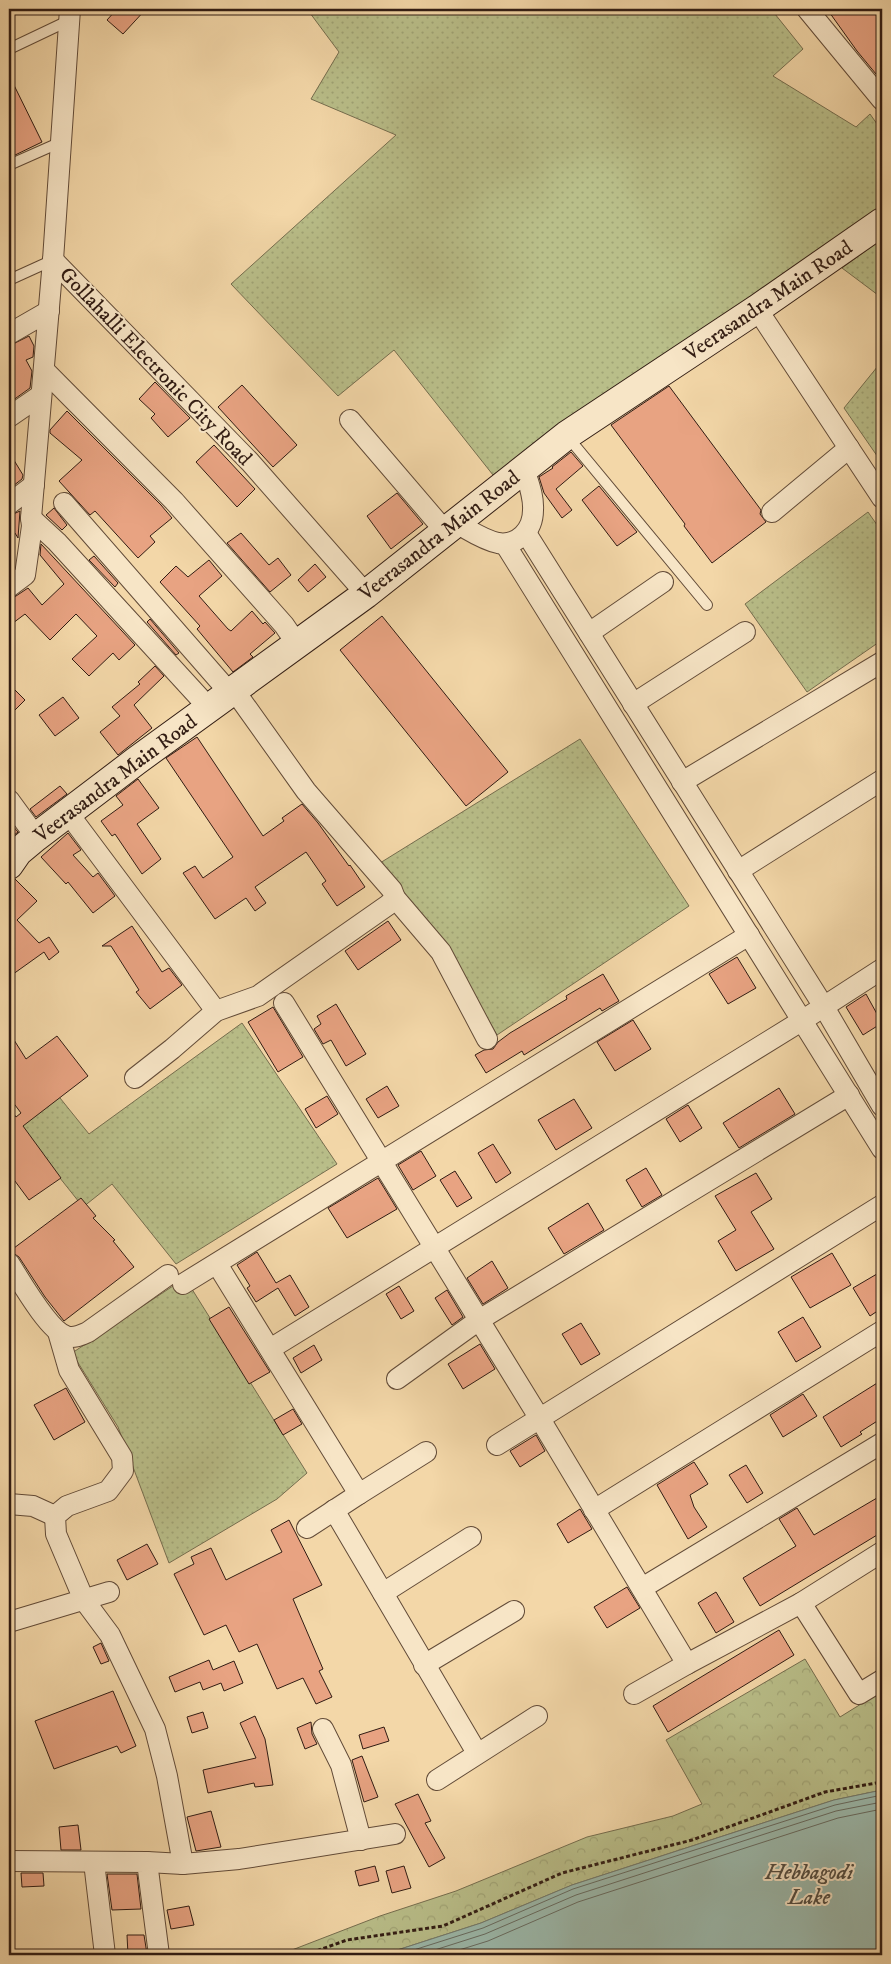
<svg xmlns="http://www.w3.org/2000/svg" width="891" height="1964" font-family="'IM FELL DW Pica',serif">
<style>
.grass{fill:url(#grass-dots);stroke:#756d4e}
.park{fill:url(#park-crowns);stroke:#756d4e}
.water{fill:#9bb9ac;stroke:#717a6f}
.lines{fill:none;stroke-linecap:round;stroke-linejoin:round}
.shore{stroke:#666a60;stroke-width:1}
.building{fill:#e8a382;stroke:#311c13}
.lane-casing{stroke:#624b38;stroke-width:12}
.street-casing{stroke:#624b38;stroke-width:22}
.secondary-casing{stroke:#311c13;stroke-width:30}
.path{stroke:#311c13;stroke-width:3;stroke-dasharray:4 2.5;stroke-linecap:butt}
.lane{stroke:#f7e5c6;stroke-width:10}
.street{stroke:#f7e5c6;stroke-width:20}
.secondary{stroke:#f7e5c6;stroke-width:28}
.labels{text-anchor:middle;stroke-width:4;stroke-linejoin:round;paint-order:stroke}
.street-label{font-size:21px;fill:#311c13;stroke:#f7e5c6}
.water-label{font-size:22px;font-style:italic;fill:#514b41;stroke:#f7e5c6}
</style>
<defs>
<pattern id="grass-dots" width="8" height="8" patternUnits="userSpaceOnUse" patternTransform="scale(1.25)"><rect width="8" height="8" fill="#b9be89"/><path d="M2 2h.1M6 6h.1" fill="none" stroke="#a0a375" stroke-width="1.8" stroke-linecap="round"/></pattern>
<pattern id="park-crowns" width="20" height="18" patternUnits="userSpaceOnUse" patternTransform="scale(1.25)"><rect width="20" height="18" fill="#b9be89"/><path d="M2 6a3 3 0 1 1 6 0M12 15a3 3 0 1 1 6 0" fill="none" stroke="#a0a375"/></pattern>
</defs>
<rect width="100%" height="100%" fill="#f3d7a8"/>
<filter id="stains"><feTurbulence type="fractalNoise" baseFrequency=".004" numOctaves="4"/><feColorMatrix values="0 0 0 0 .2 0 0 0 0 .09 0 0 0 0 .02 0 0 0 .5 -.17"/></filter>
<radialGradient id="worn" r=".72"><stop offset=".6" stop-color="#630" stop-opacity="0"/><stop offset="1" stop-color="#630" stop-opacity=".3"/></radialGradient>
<g class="grass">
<path d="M307 9H771L803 49 773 76 856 127 870 114 882 131V206L493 475 394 350 338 396 231 284 396 135 311 99 339 52Z"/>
<path d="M882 239V298L842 268Z"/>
<path d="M882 361V463L844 408Z"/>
<path d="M868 512 882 532V640L807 692 745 604Z"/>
<path d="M580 739 689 906 497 1035 448 949 380 863Z"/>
<path d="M242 1023 337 1164 176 1264 112 1184 83 1207 17 1124 56 1093 89 1134Z"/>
<path d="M185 1278 307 1473 277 1499 169 1563 118 1427 72 1353Z"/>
</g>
<path class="park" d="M805 1659 840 1717 882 1691V1790L834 1800 572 1885 481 1923 382 1955H279L380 1916 456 1891 587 1837 673 1816 702 1804 666 1740Z"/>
<path class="water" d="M882 1790V1955H382L481 1923 572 1885 834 1800Z"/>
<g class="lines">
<g class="shore">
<path d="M398 1955 483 1928 573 1889 835 1805 882 1795"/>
<path d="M419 1955 485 1934 576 1895 836 1811 882 1802"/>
<path d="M443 1955 488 1941 578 1902 838 1818 882 1809"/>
</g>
</g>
<g class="building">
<path d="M117 9H146L123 34 107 20Z"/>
<path d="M827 9H882V69L876 74 857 51Z"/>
<path d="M9 75 42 142 9 158Z"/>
<path d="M29 336 34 346 33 357 26 360 32 371 30 388 9 403V346Z"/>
<path d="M155 382 190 418 168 437 151 418 155 414 139 399Z"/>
<path d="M242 385 297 445 273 467 218 407Z"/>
<path d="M669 386 761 510 760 514 766 522 712 563 684 526 685 524 611 425Z"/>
<path d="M67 411 161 505 172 518 150 536 155 542 138 558 95 511 90 515 59 481 82 460 50 433V430Z"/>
<path d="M214 445 255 489 237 507 196 462Z"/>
<path d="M9 452 23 475 22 479 13 486 9 480Z"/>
<path d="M571 452 583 466 556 489 572 510 562 518 544 493 539 477 553 468 552 467Z"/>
<path d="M599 486 637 532 617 546 582 500Z"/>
<path d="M397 493 423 524 391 549 367 516Z"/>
<path d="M54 508 67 525 62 530 46 515Z"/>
<path d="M20 511 18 538 15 533 9 537V516Z"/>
<path d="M241 533 269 565 278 558 291 575 270 592 227 543Z"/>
<path d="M41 544 135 645 119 660 113 653 89 676 72 659 97 636 76 614 50 640 25 614 9 626V599L16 596 28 588 42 605 64 584 40 555Z"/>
<path d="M94 556 118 583 115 587 89 560Z"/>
<path d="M209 560 222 576 199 596 228 629 231 631 252 611 263 624 265 622 275 633 250 654 253 657 233 672 197 629 200 626 160 582 176 566 188 577Z"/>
<path d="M315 564 326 577 308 592 298 580Z"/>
<path d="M382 616 508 772 466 806 340 650Z"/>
<path d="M150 619 179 653 176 655 147 622Z"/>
<path d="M155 666 164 676 134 705 152 728 118 755 100 732 120 716 112 707 140 684 138 682Z"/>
<path d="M9 684 25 700 9 716Z"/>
<path d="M63 697 79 718 55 736 39 715Z"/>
<path d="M197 737 263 836 284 821 282 818 302 804 318 823 349 866 350 865 365 887 337 906 322 884 326 881 306 852 255 887 266 903 255 911 246 898 215 919 183 873 195 866 203 878 233 857 166 758Z"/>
<path d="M138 779 159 808 137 824 161 859 142 874 115 834 112 836 101 821 123 805 116 796Z"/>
<path d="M60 786 67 794 36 817 30 809Z"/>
<path d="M11 824 18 832 9 839V826Z"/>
<path d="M68 833 81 850 73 855 93 877 98 873 115 896 93 913 68 882 66 884 41 857Z"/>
<path d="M15 879 37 901 17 920 39 943 49 937 59 952 49 960 44 952 9 977V880Z"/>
<path d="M388 921 401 940 358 970 345 951Z"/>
<path d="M132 926 162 972 169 968 182 985 150 1009 136 992 139 990 111 946H102Z"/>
<path d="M737 957 756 988 728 1004 709 974Z"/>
<path d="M603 974 619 1001 602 1011 600 1008 524 1055 522 1051 486 1073 475 1055 484 1050 493 1049 498 1042 510 1033 567 999 566 996Z"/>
<path d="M866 994 882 1023 863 1035 846 1007Z"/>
<path d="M336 1004 366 1054 346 1066 331 1040 323 1044 314 1029 321 1024 317 1016Z"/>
<path d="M273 1007 303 1057 278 1072 248 1022Z"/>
<path d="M633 1020 651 1049 615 1071 597 1042Z"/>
<path d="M9 1032 26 1059 57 1036 88 1076 23 1126 61 1178 29 1200 9 1173V1107L16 1117 21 1113 9 1097Z"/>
<path d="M387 1086 399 1106 378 1118 366 1099Z"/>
<path d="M779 1088 795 1114 739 1148 723 1123Z"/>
<path d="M327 1096 338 1114 316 1128 305 1109Z"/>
<path d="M574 1099 592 1128 556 1150 538 1120Z"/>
<path d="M688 1105 702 1128 680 1142 666 1119Z"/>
<path d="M493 1144 511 1173 496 1183 478 1153Z"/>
<path d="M421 1151 436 1176 413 1190 398 1165Z"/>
<path d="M646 1168 662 1195 642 1207 626 1180Z"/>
<path d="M455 1171 472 1198 457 1207 440 1180Z"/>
<path d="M756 1173 772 1199 751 1212 774 1249 736 1271 718 1241 736 1230 715 1196Z"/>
<path d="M378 1178 397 1209 347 1238 328 1208Z"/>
<path d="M81 1198 96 1216 93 1218 115 1240 113 1241 134 1267 64 1321 45 1297 19 1257 10 1251Z"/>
<path d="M588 1203 604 1230 564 1254 548 1228Z"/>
<path d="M257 1252 276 1283 290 1275 309 1307 295 1316 278 1288 256 1302 247 1288 250 1286 237 1265Z"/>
<path d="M832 1253 851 1285 810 1308 791 1277Z"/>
<path d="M492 1261 508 1288 483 1304 467 1278Z"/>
<path d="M882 1271V1308L870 1316 853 1288Z"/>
<path d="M399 1286 414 1311 401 1319 386 1294Z"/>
<path d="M447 1290 463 1317 452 1325 435 1298Z"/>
<path d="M229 1307 270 1372 249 1384 209 1319Z"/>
<path d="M803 1317 821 1347 796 1362 778 1332Z"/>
<path d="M581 1323 600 1354 581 1365 562 1334Z"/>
<path d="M480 1344 495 1369 463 1389 448 1364Z"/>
<path d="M314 1345 322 1360 301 1373 293 1358Z"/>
<path d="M882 1380V1418L860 1432 862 1434 841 1447 823 1417Z"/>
<path d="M66 1388 85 1422 54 1440 34 1405Z"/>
<path d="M803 1394 817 1416 783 1437 770 1415Z"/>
<path d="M293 1409 302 1424 283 1435 274 1420Z"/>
<path d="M536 1435 545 1451 520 1467 510 1451Z"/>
<path d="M694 1462 708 1484 690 1495 694 1507 707 1527 688 1539 657 1485Z"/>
<path d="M746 1465 763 1493 747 1503 729 1475Z"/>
<path d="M882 1495V1532L760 1606 743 1578 796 1546 779 1519 797 1508 814 1535Z"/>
<path d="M580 1509 592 1529 568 1543 557 1524Z"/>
<path d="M289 1520 322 1585 293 1599 323 1669 319 1671 332 1697 316 1704 303 1678 277 1689 257 1644 239 1652 226 1625 204 1635 174 1574 194 1564 191 1557 211 1548 226 1580 282 1552 271 1530Z"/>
<path d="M147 1544 158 1564 127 1580 117 1560Z"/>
<path d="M627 1587 640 1608 607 1628 594 1607Z"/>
<path d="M716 1592 734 1622 716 1633 698 1603Z"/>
<path d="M779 1630 794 1655 668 1732 653 1706Z"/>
<path d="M101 1643 109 1661 101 1664 93 1647Z"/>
<path d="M209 1660 213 1670 234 1661 243 1683 224 1691 221 1683 203 1690 200 1682 175 1692 169 1677Z"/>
<path d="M113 1691 136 1746 121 1753 117 1746 54 1769 35 1721Z"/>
<path d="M203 1712 208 1728 192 1733 187 1717Z"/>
<path d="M255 1716 265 1739 273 1785 255 1787 254 1783 208 1793 203 1770 256 1758 240 1723Z"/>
<path d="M311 1722 312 1734 317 1744 305 1749 297 1728Z"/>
<path d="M384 1727 389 1741 363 1749 359 1735Z"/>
<path d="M362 1756 378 1797 364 1802 352 1760Z"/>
<path d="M418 1794 431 1821 425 1823 445 1858 429 1867 395 1804Z"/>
<path d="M211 1811 221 1847 196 1851 187 1817Z"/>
<path d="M78 1825 81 1850H61L59 1827Z"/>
<path d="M375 1866 379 1881 359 1886 355 1871Z"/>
<path d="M404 1866 411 1888 392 1893 386 1871Z"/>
<path d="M21 1873H43L44 1886 22 1887Z"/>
<path d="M107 1874H137L141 1909 112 1910Z"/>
<path d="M189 1906 194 1925 171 1929 167 1910Z"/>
<path d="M127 1935H144L147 1954 128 1955Z"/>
</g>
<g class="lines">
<defs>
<g id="lane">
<path d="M9 49 70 20"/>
<path d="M9 165 61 142"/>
<path d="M9 280 53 260"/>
<path d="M567 436 707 605"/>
</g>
<g id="street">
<path d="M807 9 882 100"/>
<path d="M53 260 250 462 366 594"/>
<path d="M757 309 882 498"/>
<path d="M9 334 49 311"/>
<path d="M44 370 174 501 284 625 297 644"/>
<path d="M9 417 41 395"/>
<path d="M350 420 445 531"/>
<path d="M64 503 230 693"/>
<path d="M9 504 34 485"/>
<path d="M772 512 849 448"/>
<path d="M31 518 57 542 209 708"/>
<path d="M456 523C469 530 483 540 498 543 518 546 533 530 533 510 534 496 528 482 524 468"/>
<path d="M526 533 824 1007 882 1106"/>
<path d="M505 544 882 1149"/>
<path d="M9 587 25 575 32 526 31 518 53 260 70 9"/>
<path d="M589 633 663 582"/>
<path d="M633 704 745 632"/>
<path d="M682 782 882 662"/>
<path d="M9 800 36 837"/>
<path d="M68 813 216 1011"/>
<path d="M738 871 882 780"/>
<path d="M395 898 441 952 487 1039"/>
<path d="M284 1003 540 1419 687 1664 801 1603 859 1694 882 1680"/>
<path d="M135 1078 172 1049 216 1011 258 996 388 905 395 898 392 890 306 791 234 690"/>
<path d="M9 1263C20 1280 48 1330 66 1336 74 1339 81 1335 88 1332L168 1275"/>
<path d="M217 1264 359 1494 426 1452"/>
<path d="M183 1284 749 935"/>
<path d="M58 1332 69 1370 122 1457 123 1471 108 1491 67 1506 55 1516 56 1534 84 1600 110 1635 155 1729 167 1776 183 1864 147 1862"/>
<path d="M270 1349 803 1020 882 969"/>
<path d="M397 1379 479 1320 849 1095"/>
<path d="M497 1445 882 1205"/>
<path d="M9 1504 33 1506 55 1516"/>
<path d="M334 1510 477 1753"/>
<path d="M594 1510 882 1331"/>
<path d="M307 1528 359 1494"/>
<path d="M642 1588 882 1443"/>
<path d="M383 1593 471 1537"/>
<path d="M801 1603 882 1552"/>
<path d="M9 1622 109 1592"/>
<path d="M424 1665 514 1611"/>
<path d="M634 1694 687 1664"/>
<path d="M323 1729 341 1765 361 1840"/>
<path d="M437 1780 537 1716"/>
<path d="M9 1861 147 1862 159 1955"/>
<path d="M94 1862 105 1955"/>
<path d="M183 1864 239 1859 395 1834"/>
</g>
<path id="secondary" d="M9 865 18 852 36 837 136 761 366 594 567 435 757 309 882 222"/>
</defs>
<use href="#lane" class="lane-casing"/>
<use href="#street" class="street-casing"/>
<use href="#secondary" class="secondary-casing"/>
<path class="path" d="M305 1955 347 1940 443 1926 562 1873 692 1840 825 1792 882 1782"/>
<use href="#lane" class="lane"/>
<use href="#street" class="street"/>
<use href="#secondary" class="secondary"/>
</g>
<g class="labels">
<g class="street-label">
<text transform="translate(768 300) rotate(-34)" y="7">Veerasandra Main Road</text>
<text transform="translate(156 366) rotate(46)" y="7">Gollahalli Electronic City Road</text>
<text transform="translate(439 535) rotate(-38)" y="7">Veerasandra Main Road</text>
<text transform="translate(115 778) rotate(-37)" y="7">Veerasandra Main Road</text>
</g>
<g class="water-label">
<text x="809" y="1879">Hebbagodi<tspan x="809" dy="25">Lake</tspan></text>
</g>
</g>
<rect width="891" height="1964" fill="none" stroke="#f3d7a8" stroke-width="30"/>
<rect x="10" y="10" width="871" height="1944" fill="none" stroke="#311c13" stroke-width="2.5"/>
<rect x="15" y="15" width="861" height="1934" fill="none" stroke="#311c13"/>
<rect width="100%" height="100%" filter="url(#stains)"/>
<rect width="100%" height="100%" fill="url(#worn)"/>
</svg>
